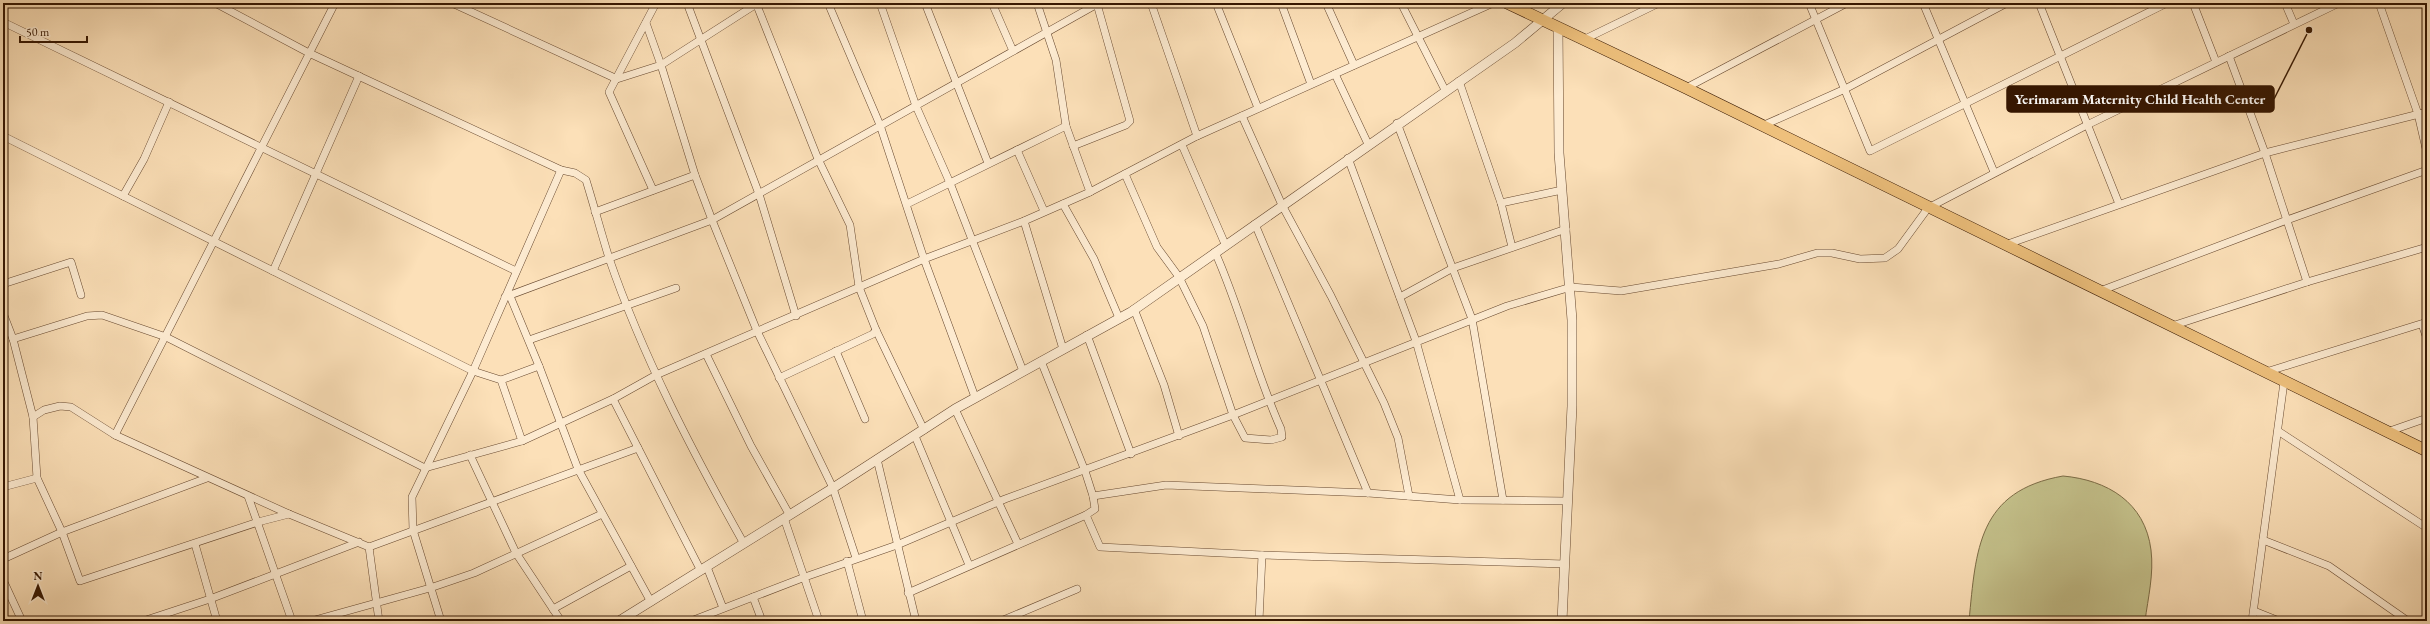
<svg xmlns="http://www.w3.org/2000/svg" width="2430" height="624" font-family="'EB Garamond',serif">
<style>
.green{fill:#c4c18b;stroke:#7c6c46}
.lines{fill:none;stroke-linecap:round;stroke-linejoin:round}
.minor-casing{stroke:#67482f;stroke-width:8}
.tertiary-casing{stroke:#67482f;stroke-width:10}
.primary-casing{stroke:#351601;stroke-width:12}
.minor{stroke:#fdebd1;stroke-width:7}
.tertiary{stroke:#fdebd1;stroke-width:9}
.primary{stroke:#eec07c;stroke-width:11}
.leader{fill:none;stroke:#351601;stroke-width:1.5}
.callout-dot{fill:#351601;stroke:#fdebd1;stroke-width:1.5}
.callout{fill:#351601;stroke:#351601;stroke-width:1.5}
.callout-label{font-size:14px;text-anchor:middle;font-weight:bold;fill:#fff}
</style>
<rect width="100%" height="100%" fill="#fce0b8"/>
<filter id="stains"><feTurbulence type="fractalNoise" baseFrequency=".005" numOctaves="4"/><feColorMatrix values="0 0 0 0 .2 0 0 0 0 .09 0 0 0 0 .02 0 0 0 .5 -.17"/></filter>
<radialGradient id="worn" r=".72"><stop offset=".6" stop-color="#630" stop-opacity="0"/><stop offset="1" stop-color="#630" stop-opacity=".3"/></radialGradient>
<path class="green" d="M2063 476C2107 480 2145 502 2151 550 2154 574 2148 598 2145 621H1969C1976 549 1978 491 2063 476Z"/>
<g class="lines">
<defs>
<g id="minor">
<path d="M215 3 309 53 561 170 575 173 586 180C594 206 601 232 609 258 643 357 692 451 743 542"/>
<path d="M452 3 617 79 661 65 758 3"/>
<path d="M687 3 759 194 796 316"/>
<path d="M756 3 818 159 850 225 859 287 876 330 924 430"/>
<path d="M828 3 880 125 924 259 975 397"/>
<path d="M880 3 916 106 950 183 1023 371"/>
<path d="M925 3 988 163"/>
<path d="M992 3 1013 51"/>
<path d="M1037 3 1056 60 1066 126 1090 192"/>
<path d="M1151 3 1197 136"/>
<path d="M1216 3 1258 108"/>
<path d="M1281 3 1311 84"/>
<path d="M1326 3 1354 65"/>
<path d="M1401 3 1445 90"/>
<path d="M1809 3 1870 151 2167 3"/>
<path d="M1923 3 1994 172"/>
<path d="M2039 3 2119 204"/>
<path d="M2193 3 2216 62"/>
<path d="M2285 3 2294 24"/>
<path d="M2379 3 2418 114 2427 153"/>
<path d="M3 22 516 271"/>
<path d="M646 23 661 65 695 175 712 220 757 331 833 488 856 558"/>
<path d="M1583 40 1659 3"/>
<path d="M2229 56 2265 153 2307 282"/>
<path d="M1335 74 1368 144"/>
<path d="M1459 81 1501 203 1512 247"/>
<path d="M1686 88 1847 3"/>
<path d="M1242 116 1282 205 1331 296 1384 403 1398 438 1409 496"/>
<path d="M1397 123 1472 319 1503 500"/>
<path d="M1762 126 1845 89 2007 3"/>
<path d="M3 136 473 371 501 380 522 441"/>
<path d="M1182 145 1225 244"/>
<path d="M1073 146 1126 125 1130 121 1097 4"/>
<path d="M1017 150 1044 211"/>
<path d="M1348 158 1416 341 1460 500"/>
<path d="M1125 174 1157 247 1179 277 1203 326 1233 415 1245 438 1271 440 1282 437 1281 429C1255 371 1241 310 1215 252"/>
<path d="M653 190 609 92 656 3"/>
<path d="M123 196 144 159 169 102"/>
<path d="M1501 203 1562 190"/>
<path d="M907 204 1066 126"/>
<path d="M1063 204 1094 259 1119 318"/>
<path d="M595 212 695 175"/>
<path d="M1024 221 1063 349"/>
<path d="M1255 224 1368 493"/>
<path d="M2005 245 2265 153 2427 112"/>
<path d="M273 271 359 76"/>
<path d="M3 284 71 262 81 295"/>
<path d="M2100 291 2287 220 2427 170"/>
<path d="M510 296 539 366"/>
<path d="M505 297 712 220 1099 3"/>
<path d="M1400 297 1453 268 1566 229"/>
<path d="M1134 309 1164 385 1179 436"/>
<path d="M3 313 13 339 33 417 37 478 62 532 80 581 258 522 289 514"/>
<path d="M2422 324 2427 339"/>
<path d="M2172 326 2307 282 2427 247"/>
<path d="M1087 335 1131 454"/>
<path d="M13 339 87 316 102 315 166 337 425 468 522 441 613 399 656 375 924 259 1024 221 1090 192 1197 136 1493 3"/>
<path d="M529 340 676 288"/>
<path d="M836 351 865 419"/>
<path d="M706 354 751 446 789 514"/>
<path d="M2266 372 2427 322"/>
<path d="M779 378 873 334 876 330"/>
<path d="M501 380 539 366 578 469 651 602"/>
<path d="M613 399 701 571"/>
<path d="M955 409 1018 544"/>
<path d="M33 417 44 410 60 406 71 407 115 435 289 514 369 547 638 448"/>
<path d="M2278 431 2427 528"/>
<path d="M2387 432 2427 418"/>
<path d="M115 435 335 3"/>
<path d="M915 436 969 565"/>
<path d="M470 455 516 553 561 621"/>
<path d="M877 459 916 621"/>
<path d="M3 487 37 478"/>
<path d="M248 496 292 621"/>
<path d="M1093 496 1166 485 1368 493 1460 500 1568 501"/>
<path d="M1086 515 1100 547 1262 555 1565 564"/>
<path d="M784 518 819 621"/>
<path d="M2263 540 2329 566 2408 621"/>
<path d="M195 544 217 621"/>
<path d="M369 547 379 621"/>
<path d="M3 559 62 532 207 478"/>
<path d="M847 561 863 621"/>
<path d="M707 567 723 608"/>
<path d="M3 580 22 621"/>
<path d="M908 593 1086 515 1095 509 1093 496 1085 471 1041 361"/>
<path d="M753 597 762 621"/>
<path d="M553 609 631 566"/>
<path d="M2254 611 2279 621"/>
<path d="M143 621 210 599 359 542"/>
<path d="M311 621 430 588 474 573 602 514"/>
<path d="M441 621 413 530 412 497 473 371 561 170"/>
<path d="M691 621 805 577 897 545 1005 499 1233 415 1507 306 1571 287 1621 291 1779 264 1817 253H1832L1860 259 1885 258 1898 249 1928 208 2087 125 2339 3"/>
<path d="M1001 621 1077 589"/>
<path d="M1259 621 1262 555"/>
<path d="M2252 621 2284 382"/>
</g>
<g id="tertiary">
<path d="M1558 28 1559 153 1572 320V406L1562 621"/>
<path d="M619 621 833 488 955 409 1131 312 1515 43 1563 3"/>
</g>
<path id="primary" d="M1507 3 1686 88 2427 451"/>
</defs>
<use href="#minor" class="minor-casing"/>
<use href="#tertiary" class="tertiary-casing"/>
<use href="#primary" class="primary-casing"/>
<use href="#minor" class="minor"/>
<use href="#tertiary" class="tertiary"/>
<use href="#primary" class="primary"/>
</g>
<path class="leader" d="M2309 30L2274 99"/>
<circle class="callout-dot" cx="2309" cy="30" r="4"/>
<rect class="callout" x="2007" y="86" width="267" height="26" rx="4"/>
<g class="callout-label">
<text x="2140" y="104">Yerimaram Maternity Child Health Center</text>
</g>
<rect width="2430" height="624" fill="none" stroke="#fce0b8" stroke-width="16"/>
<rect x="4" y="4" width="2422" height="616" fill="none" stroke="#351601" stroke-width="2"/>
<rect x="8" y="8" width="2414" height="608" fill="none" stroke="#351601"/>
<g transform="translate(38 586)" stroke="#fdebd1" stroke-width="3" paint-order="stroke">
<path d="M0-3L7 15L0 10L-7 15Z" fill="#351601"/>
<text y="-6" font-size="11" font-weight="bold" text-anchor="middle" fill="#351601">N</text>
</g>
<path d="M20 36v6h67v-6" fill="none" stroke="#351601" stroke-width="2"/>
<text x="26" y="36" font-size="12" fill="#351601" stroke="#fdebd1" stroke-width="3" paint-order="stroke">50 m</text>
<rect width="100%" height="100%" filter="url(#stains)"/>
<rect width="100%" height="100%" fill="url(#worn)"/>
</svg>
